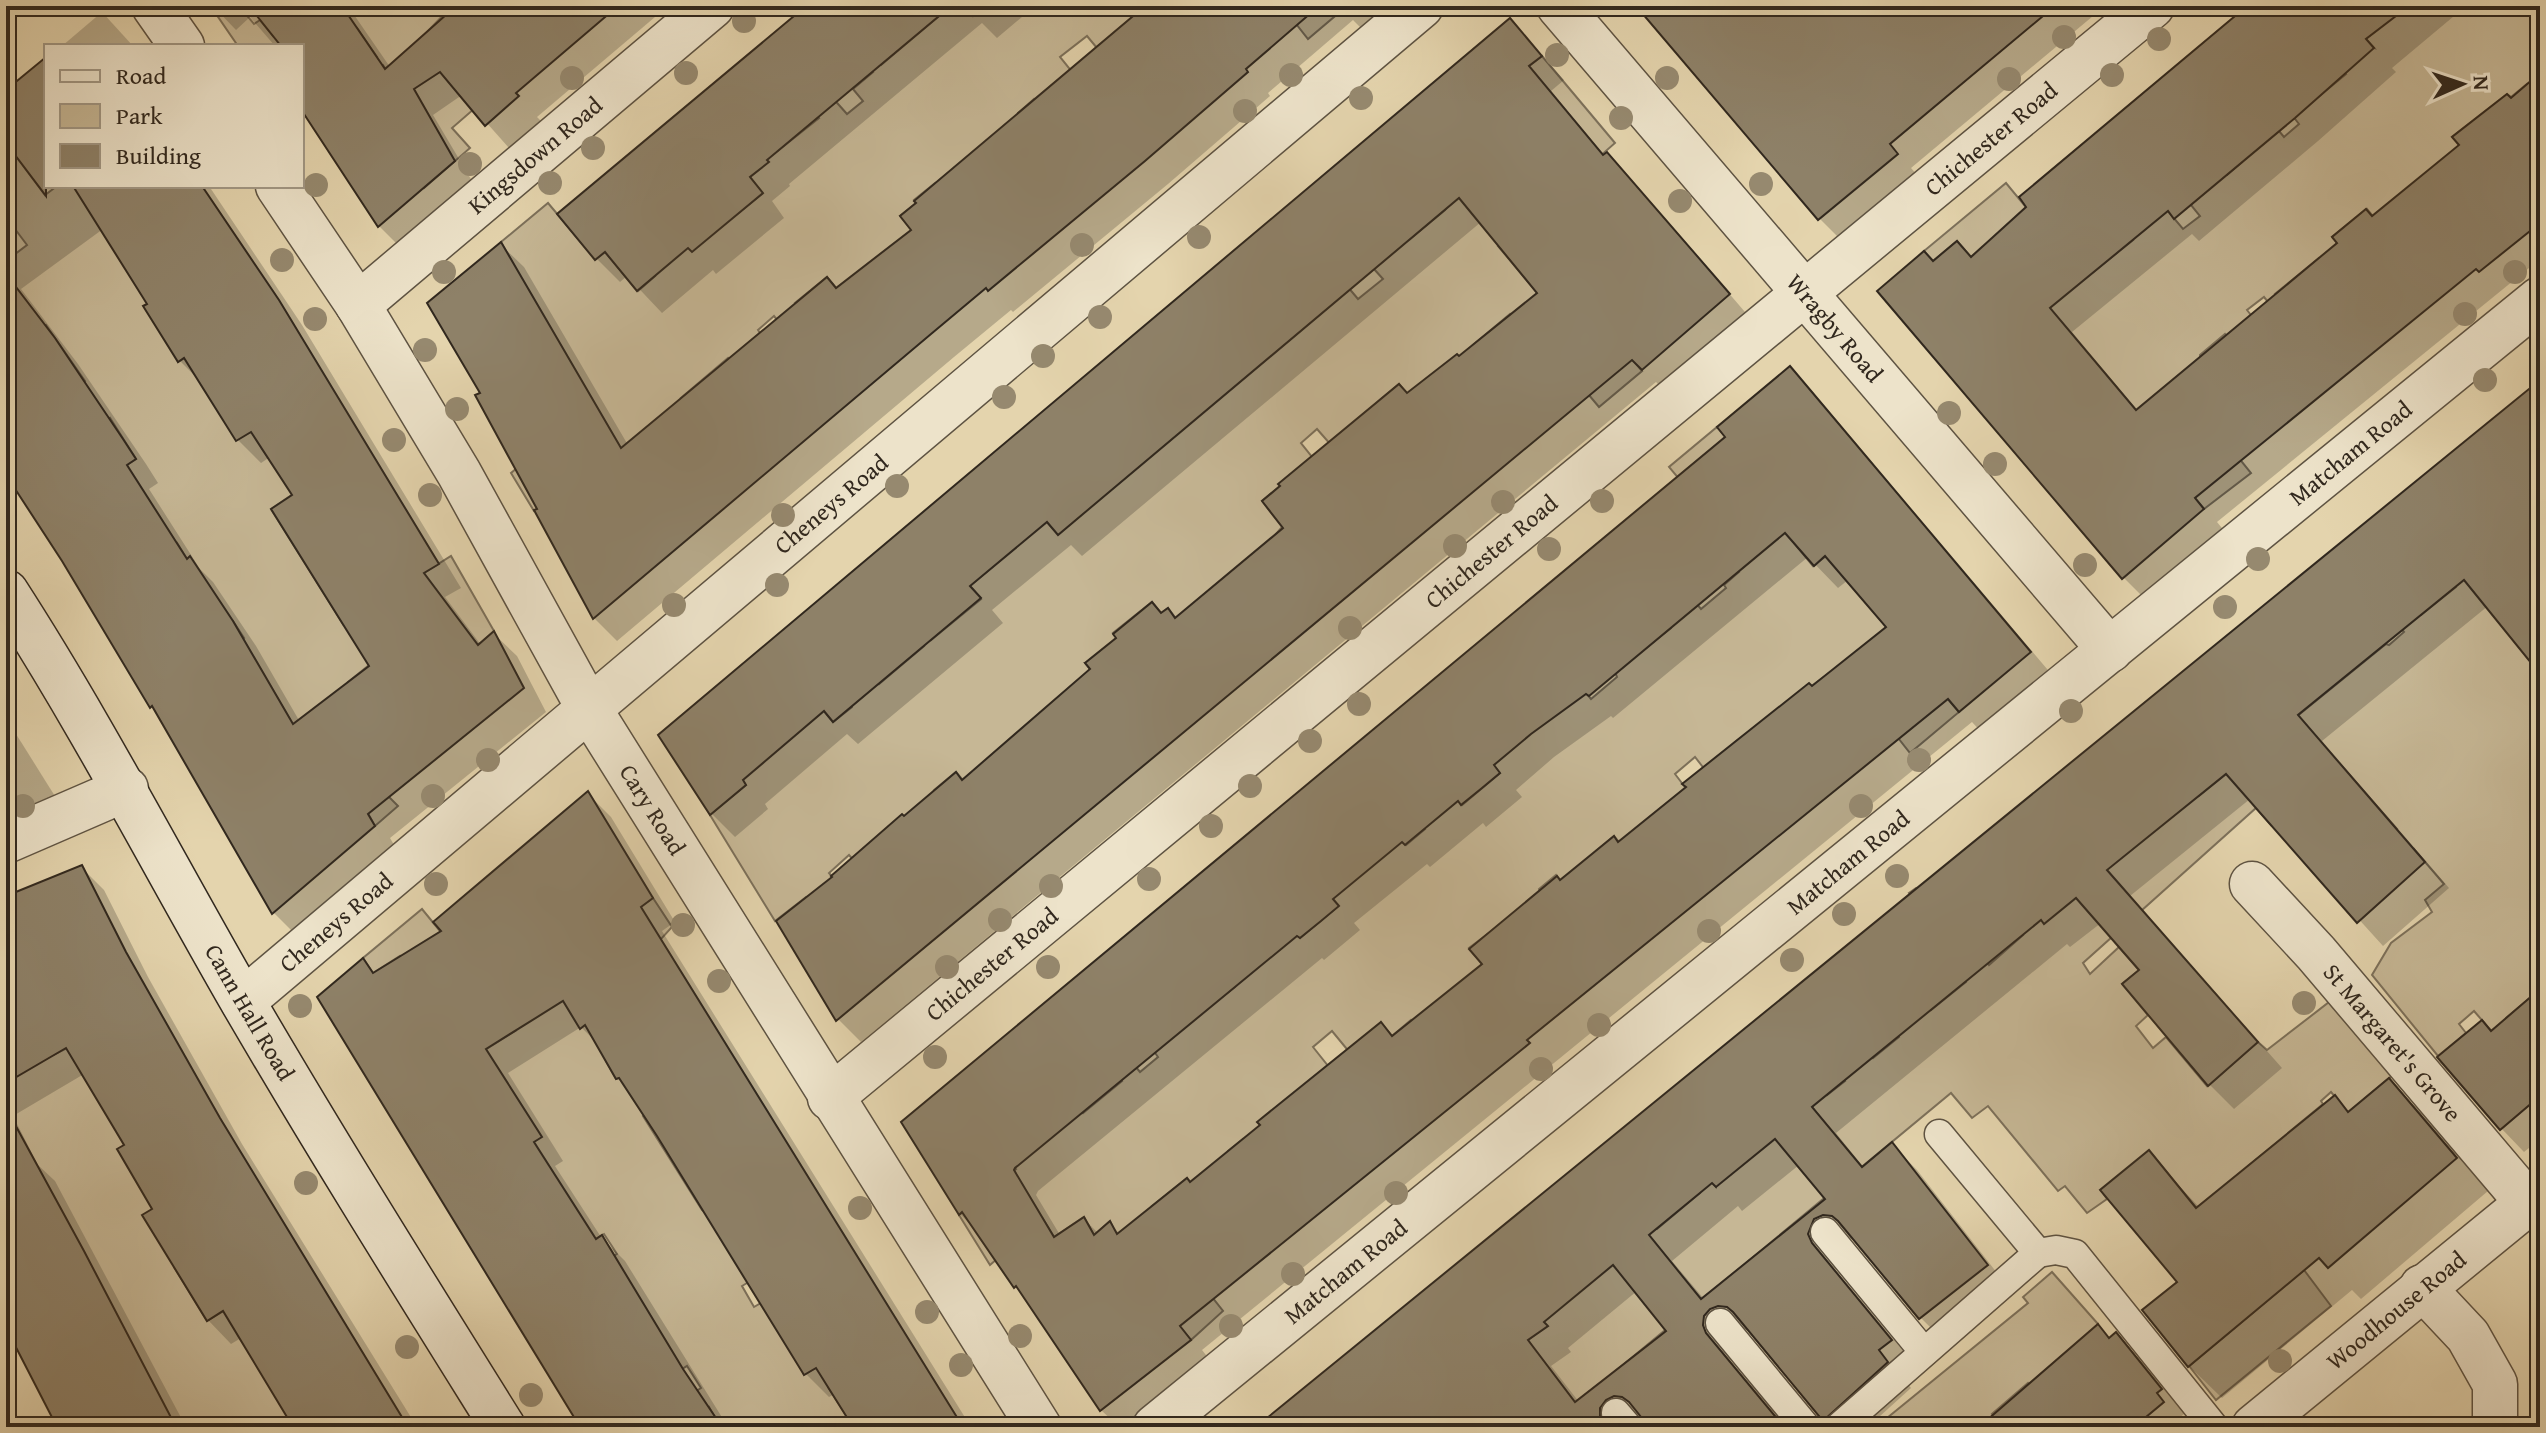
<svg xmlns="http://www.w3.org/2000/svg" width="2546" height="1433" font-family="'Gentium Book Plus',serif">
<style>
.green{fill:#c6b795;stroke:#7c705a;stroke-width:2}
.shadow{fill:#0003;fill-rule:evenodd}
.building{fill:#8e8168;stroke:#31281e;stroke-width:2;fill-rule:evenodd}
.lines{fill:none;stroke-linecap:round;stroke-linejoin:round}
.lane-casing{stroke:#5e5342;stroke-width:31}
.street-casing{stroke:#5e5342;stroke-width:47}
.secondary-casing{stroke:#31281e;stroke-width:47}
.lane{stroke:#ede3ca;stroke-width:28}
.street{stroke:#ede3ca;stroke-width:44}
.secondary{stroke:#ede3ca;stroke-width:44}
.tree{fill:#96896f}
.labels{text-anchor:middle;stroke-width:6;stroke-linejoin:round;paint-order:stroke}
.street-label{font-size:24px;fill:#31281e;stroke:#ede3ca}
</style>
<rect width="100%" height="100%" fill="#e4d4ad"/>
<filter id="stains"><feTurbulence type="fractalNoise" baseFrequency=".0025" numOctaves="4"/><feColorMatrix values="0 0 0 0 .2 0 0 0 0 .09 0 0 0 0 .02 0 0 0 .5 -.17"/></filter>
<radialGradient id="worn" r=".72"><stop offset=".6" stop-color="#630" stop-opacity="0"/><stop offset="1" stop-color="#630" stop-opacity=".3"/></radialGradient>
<g class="green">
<path d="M214 6H239L254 24 260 20 273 36 283 6H452L425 34 482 102 452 128 470 148 424 188 420 182 409 104 383 65 353 84 348 76 377 57 357 28 302 46H238L212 8Z"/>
<path d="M951 6H964L973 16 985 6H1158L1131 89 1087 36 1060 57 1085 88 1068 141 1034 99 1018 113 1034 132 935 183 914 200 916 203 900 216 932 256 859 316 827 277 795 303 828 343 809 359 774 316 758 330 762 336 742 375 728 358 681 398 715 440 534 511 511 473 552 439 516 269 501 242 548 203 595 259 605 252 638 291 655 276 646 264 736 215 762 194 750 177 768 162 746 134 775 153 819 118 798 91 814 77 847 114 863 101 853 89 873 72 851 45 881 65Z"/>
<path d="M1282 6H1337L1341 11 1308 39Z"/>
<path d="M2379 6H2523L2540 28V100L2527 84 2511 97 2507 94 2452 137 2461 147 2403 253 2367 209 2332 237 2369 281 2319 258 2275 294 2307 333 2299 340 2264 297 2247 310 2262 329 2259 374 2225 334 2200 355 2204 415 2251 473 2204 509 2182 483 2104 459 1982 247 1971 257 1957 241 1933 261 1924 251 2006 183 2057 245 2092 273 2133 240 2121 225 2167 210 2183 229 2200 216 2156 162 2227 175 2242 162 2274 125 2284 137 2299 124 2260 74 2312 102 2346 74 2311 31 2374 48 2366 39Z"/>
<path d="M1542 56 1615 143 1498 246 1539 295 1623 348 1642 371 1599 407 1552 351 1544 356 1510 314 1473 345 1489 365 1424 414 1399 384 1380 400 1338 453 1317 429 1301 443 1356 512 1280 486 1262 501 1282 527 1276 534 1298 560 1178 621 1168 608 1161 613 1152 602 1113 633 1137 663H1085L1090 669 992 815 956 772 934 790 889 901 849 855 829 873 846 893 820 913 806 897 775 921 710 815 746 785 742 779 802 684 833 722 852 707 846 645 879 684 924 646 892 607 898 601 931 640 981 599 970 586 1046 521 1058 534 1315 248 1358 299 1383 279 1374 269 1375 198 1410 239 1445 210 1529 66Z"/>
<path d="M6 143 45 195 57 186H137L129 234 178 362 200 348 236 440 259 427 261 447 293 494 271 509 343 624 451 556 494 631 478 645 453 613 369 665 348 682 389 797 398 806 375 826 366 810 349 821 251 653 196 667 244 638 233 621 226 625 190 557 187 559 177 543 136 569 87 491 136 459 110 418 59 450 77 387 85 381 46 325 29 336 15 285 6 274V261L27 245 6 217Z"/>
<path d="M1717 427 1782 503 1794 543 1813 566 1826 556 1959 712 1910 753 1865 696 1828 674 1735 742 1706 771 1695 757 1675 774 1691 795 1644 873 1614 836 1596 851 1590 916 1556 875 1539 889 1541 894 1469 948 1501 988 1433 1046 1411 1020 1392 1036 1381 1023 1379 1088 1332 1031 1313 1047 1340 1081 1258 1122 1290 1162 1243 1139 1228 1151 1222 1220 1187 1178 1152 1206 1178 1254 1223 1311 1191 1340 1176 1322 1158 1335 1110 1221 1094 1235 1084 1217 1054 1237 1043 1219 990 1265 959 1215 1016 1169 984 1129 1075 1104 1083 1113 1122 1081 1112 1067 1105 1030 1140 1072 1158 1057 1153 1050 1235 987 1266 896 1300 938 1338 906 1303 863 1374 806 1406 845 1425 829 1420 822 1427 763 1462 805 1500 773 1466 731 1512 748 1575 697 1556 657 1591 699 1617 677 1615 672 1671 628 1665 566 1701 609 1726 588 1724 585 1739 572 1706 533 1716 523 1669 467Z"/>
<path d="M2437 537 2540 674V949L2534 954 2540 962V995L2537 992 2506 1018 2507 1049 2474 1011 2459 1024 2466 1033 2438 1056 2372 975 2391 943 2432 912 2425 900 2444 884 2414 849 2399 863 2376 847 2397 829 2340 764 2271 825 2256 808 2083 963 2090 974 2119 947 2139 970 2122 984 2148 1015 2136 1026 2153 1048 2166 1037 2207 1086 2258 1042 2267 1050 2333 999 2393 1075 2364 1099 2357 1123 2331 1092 2321 1101 2323 1104 2247 1167 2203 1216 2149 1151 2101 1190 2107 1199 2087 1213 2065 1186 2058 1191 1988 1106 1972 1118 1951 1093 1571 1408 1528 1340 1547 1326 1517 1289 1622 1203 1657 1229 1700 1193 1686 1151 1716 1187 1727 1118 1819 1116 1783 1071 1797 1059 1827 1095 1845 1081 1837 1070 1844 1022 1873 1058 1899 1037 1897 1033 1902 974 1931 1010 1966 982 1947 938 1909 893 1916 888 1951 932 1958 928 1989 965 2023 935 1994 898 2033 867 2199 796 2386 644 2389 645 2404 632 2371 592 2415 609 2421 615 2456 587Z"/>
<path d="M653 898 672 927 580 1028 602 1015 606 1061 616 1079 627 1073 664 1103 643 1116 702 1210 789 1258 742 1286 754 1307 773 1296 804 1375 846 1349 828 1387 852 1425 880 1408 888 1427H720L709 1407 677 1427 652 1419 701 1388 687 1366 665 1380 612 1257 617 1254 604 1234 582 1247 558 1209 485 1050 515 1031 413 977 400 956 373 973 363 958 422 909 497 1001Z"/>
<path d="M6 1028 53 1055 67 1048 158 1124 118 1149 182 1165 174 1267 207 1321 258 1290 294 1427H175L6 1122Z"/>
<path d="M2304 1270 2331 1306 2216 1400 2189 1366Z"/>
<path d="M2052 1272 2098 1324 2056 1414 2028 1383 1992 1414 2002 1427H1876L2028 1303 2023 1297Z"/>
</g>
<g class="shadow">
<path d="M213 6H348L390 67 450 14 448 12 455 6H668L537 117 541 121 509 148 462 95 433 115 475 186 402 249 379 226 302 108V46H275L250 17 236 30Z"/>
<path d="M809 6H1035L997 38 982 23 789 184 790 186 772 201 784 218 716 274 713 270 662 313 627 276 620 282 597 259Z"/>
<path d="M1161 6H1399L1366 33 1353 20 1268 93 1270 96 1168 184 1013 312 1011 310 954 357 617 641 594 618 483 394 500 244 524 267 628 445 838 290 914 230Z"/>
<path d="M1639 6H2105L1911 168 1920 178 1843 242 1820 219Z"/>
<path d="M2252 6H2466L2392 68 2396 72 2318 141 2199 241 2192 234 2072 332 2138 411 2462 145 2540 77V259L2217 522 2226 533 2147 601 2124 578 1880 292 1934 263 1972 259Z"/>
<path d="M102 12 133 46H62Z"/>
<path d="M1510 20 1564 80 1551 91 1605 156 1630 178 1751 319 1666 392 1656 382 861 1042 838 1019 904 819 963 782 1163 615 1176 619 1286 528 1408 395 1459 358 1539 293 1481 222 1082 556 1071 545 992 610 1003 623 858 744 847 734 765 804 768 809 735 837 712 814 661 736Z"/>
<path d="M46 59V186H209L302 325 461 588 445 597 481 645 494 634 517 656 546 712 390 838 397 850 297 936 274 913 158 713 152 707 44 528 6 472V92ZM103 229 150 304 146 307 180 361 203 384 238 440 261 463 270 457 295 496 371 666 300 722 256 646 213 582 200 569 149 489 158 483 146 464 78 364 21 289Z"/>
<path d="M1790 369 1813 392 2053 676 1983 734 1972 722 1202 1350 1213 1364 1132 1427H1119L1101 1410 978 1232 960 1214 904 1122 1728 437ZM1808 557 1838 588 1848 580 1889 627 1619 844 1560 882 1485 964 1393 1037 1120 1234 1110 1224 1098 1233 1084 1219 1060 1235 1036 1195 1038 1191 1322 958 1324 960 1360 930 1354 923 1427 864 1430 867 1483 823 1486 827 1522 797 1516 790 1554 757 1611 716 1613 718Z"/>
<path d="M2540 383V670L2488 606 2322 741 2449 888 2383 946 2250 799 2130 896 2282 1068 2234 1109 2209 1084 2142 970 2101 923 2070 947 2067 944 1836 1133 1864 1168 1892 1145 1917 1170 2011 1291 1945 1342 1920 1317 1856 1240 1849 1239 1832 1260 1836 1270 1915 1365 1902 1376 1911 1388 1868 1427H1830L1751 1331 1744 1330 1727 1351 1731 1361 1787 1427H1646L1645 1421H1638L1630 1427H1259ZM1799 1165 1828 1200 1704 1299 1672 1261 1738 1206 1742 1211ZM1637 1291 1669 1331 1579 1402 1551 1366 1571 1352 1568 1348Z"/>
<path d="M6 718 63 809 6 834Z"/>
<path d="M588 794 611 817 675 922 662 931 971 1427H855L835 1394 829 1397 806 1374 659 1134 629 1089 618 1078 599 1045 581 1027 508 1073 563 1161 555 1166 601 1237 625 1261 728 1427H582L363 961 375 974 444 932Z"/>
<path d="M81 867 104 890 148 977 242 1144 417 1427H296L241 1338 231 1344 208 1320 127 1145 84 1074 13 1116 38 1165 55 1181 186 1427H61L6 1324V898Z"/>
<path d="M2540 992V1139L2524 1152 2501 1128 2492 1032Z"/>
<path d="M2389 1081 2422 1113 2488 1191 2361 1299 2352 1290 2222 1398 2189 1366 2145 1311 2180 1282 2148 1153 2200 1208 2334 1098 2350 1113Z"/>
<path d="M2098 1327 2110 1339 2116 1335 2139 1358 2184 1414 2179 1418 2186 1427H1978Z"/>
</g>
<g class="building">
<path d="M249 6H342L385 69 456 6H618L516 93 519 96 485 126 440 72 414 89 455 161 378 227 302 111V46H281Z"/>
<path d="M806 6H951L767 160 769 162 750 177 763 193 692 252 688 248 637 291 605 252 595 260 557 214Z"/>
<path d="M1145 6H1319L1246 69 1248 72 1145 161 988 291 986 288 931 334 593 619 534 510 537 509 475 395 480 393 427 303 501 242 621 448 827 277 836 288 911 230 900 216 916 203 914 201Z"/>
<path d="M1636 6H2055L1890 144 1898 154 1818 220Z"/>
<path d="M2247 6H2409L2366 39 2374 48 2295 118 2174 219 2168 211 2050 308 2136 410 2337 243 2332 237 2366 209 2372 216 2459 145 2452 137 2507 94 2511 98 2540 73V223L2479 272 2476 269 2195 498 2204 509 2122 579 1877 291 1924 251 1933 261 1957 241 1971 257 2026 207 2019 197Z"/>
<path d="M1510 18 1542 56 1529 66 1603 155 1607 152 1730 294 1642 370 1632 360 836 1021 776 921 832 877 831 876 902 814 904 816 956 772 962 780 1090 669 1085 663 1116 638 1113 634 1152 602 1161 613 1168 608 1175 618 1283 528 1262 501 1280 486 1278 484 1399 384 1407 393 1457 354 1459 356 1537 293 1459 198 1058 535 1047 522 970 586 981 598 833 722 824 711 743 780 746 785 710 815 658 735Z"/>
<path d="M46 57V196L6 143V90Z"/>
<path d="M73 186H202L279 300 439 564 424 573 478 645 494 631 524 688 368 814 375 826 272 914 152 706 150 708 62 561 6 475V274L55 338 123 439 136 459 127 465 187 559 190 556 233 621 293 724 369 666 271 509 292 495 251 432 236 441 184 358 178 362 143 306 147 304Z"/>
<path d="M1790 366 2031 652 1959 712 1948 699 1527 1040 1530 1043 1180 1326 1191 1340 1100 1411 1016 1286 1014 1288 962 1212 959 1215 901 1122 1725 437 1717 427ZM1785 533 1814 566 1825 556 1886 627 1812 686 1809 683 1682 784 1686 787 1618 842 1614 836 1560 880 1557 876 1469 949 1482 964 1392 1036 1381 1022 1257 1122 1260 1125 1190 1182 1187 1178 1117 1234 1110 1221 1094 1235 1084 1217 1054 1237 1014 1170 1015 1168 1297 936 1300 938 1321 921 1339 906 1333 899 1402 842 1405 845 1458 801 1461 805 1482 788 1500 773 1494 765 1531 734 1586 694 1589 696Z"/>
<path d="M2540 380V674L2464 580 2298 715 2425 862 2357 923 2226 774 2107 870 2258 1042 2208 1086 2122 984 2139 970 2076 898 2044 924 2041 920 1812 1107 1862 1167 1892 1142 1988 1265 1919 1319 1838 1221 1832 1216 1823 1215 1814 1219 1808 1234 1812 1243 1892 1340 1879 1350 1888 1362 1823 1421 1733 1312 1727 1307 1718 1306 1710 1309 1704 1316 1703 1325 1706 1333 1784 1427H1645L1641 1417 1629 1402 1622 1397 1614 1396 1606 1400 1600 1408V1417L1606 1427H1256ZM1775 1139 1825 1199 1701 1299 1649 1235 1712 1183 1716 1187ZM1613 1265 1666 1331 1575 1402 1528 1340 1548 1326 1544 1322Z"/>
<path d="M588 791 653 898 641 907 963 1427H853L816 1368 804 1375 657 1136 619 1078 616 1079 585 1025 580 1029 563 1001 486 1049 542 1137 534 1142 596 1239 602 1235 683 1369 722 1427H580L317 997 363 958 373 973 441 931 433 922Z"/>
<path d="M82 865 126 952 220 1118 408 1427H293L223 1311 207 1321 142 1215 152 1209 117 1149 124 1145 66 1048 6 1083V896Z"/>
<path d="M2540 989V1096L2500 1130 2437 1057 2482 1020 2491 1031Z"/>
<path d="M2389 1078 2457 1158 2328 1268 2319 1258 2188 1367 2142 1310 2177 1282 2100 1190 2149 1150 2196 1208 2335 1095 2348 1112Z"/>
<path d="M6 1108 84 1251 176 1427H57L6 1328Z"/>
<path d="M2098 1324 2109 1338 2116 1332 2162 1389 2157 1393 2164 1402 2134 1427H1979Z"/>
</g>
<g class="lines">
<defs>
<g id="lane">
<path d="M1939 1134 2038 1253 2056 1250 2075 1254 2214 1427"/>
<path d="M1825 1232 1924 1352"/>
<path d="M1720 1323 1806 1427"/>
<path d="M1616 1413 1628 1427"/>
<path d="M1839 1427 2038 1253"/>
</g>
<g id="street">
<path d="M154 6 182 46"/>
<path id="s1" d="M1559 6 2110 650"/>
<path id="s2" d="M278 186 358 305 459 473 588 707 1039 1427"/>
<path id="s3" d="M358 305 712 6"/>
<path d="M6 841 126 789"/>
<path id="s4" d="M2252 884 2316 953 2528 1203"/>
<path id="s5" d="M243 1001 1421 6"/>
<path id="s6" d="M830 1098 2152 6"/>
<path d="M2422 1287 2468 1336 2495 1384V1427"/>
<path id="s7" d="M1155 1427 2540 299"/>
<path id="s8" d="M2254 1427 2540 1193"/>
</g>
<g id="secondary">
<path id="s9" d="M6 592C92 725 164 865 243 1002 327 1146 415 1286 503 1427"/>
</g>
</defs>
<use href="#lane" class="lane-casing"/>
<use href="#street" class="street-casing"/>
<use href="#secondary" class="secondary-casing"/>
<use href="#lane" class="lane"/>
<use href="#street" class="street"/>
<use href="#secondary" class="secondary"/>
</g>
<g class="tree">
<circle cx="744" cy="21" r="12"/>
<circle cx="2064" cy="37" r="12"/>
<circle cx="2159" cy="39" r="12"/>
<circle cx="1557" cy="55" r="12"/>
<circle cx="686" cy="73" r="12"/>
<circle cx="1291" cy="75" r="12"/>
<circle cx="2112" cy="75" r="12"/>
<circle cx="572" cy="78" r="12"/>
<circle cx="1667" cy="78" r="12"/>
<circle cx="2009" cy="79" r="12"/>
<circle cx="1361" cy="98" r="12"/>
<circle cx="1245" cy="111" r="12"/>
<circle cx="1621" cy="118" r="12"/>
<circle cx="593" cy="148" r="12"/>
<circle cx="470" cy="164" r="12"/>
<circle cx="550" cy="183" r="12"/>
<circle cx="1761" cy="184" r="12"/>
<circle cx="316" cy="185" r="12"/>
<circle cx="1680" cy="201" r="12"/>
<circle cx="1199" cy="237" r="12"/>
<circle cx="1082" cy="245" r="12"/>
<circle cx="282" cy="260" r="12"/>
<circle cx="444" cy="272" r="12"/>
<circle cx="2515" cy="272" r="12"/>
<circle cx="2465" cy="314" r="12"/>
<circle cx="1100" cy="317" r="12"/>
<circle cx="315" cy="319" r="12"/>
<circle cx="425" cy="350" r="12"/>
<circle cx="1043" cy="356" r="12"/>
<circle cx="2485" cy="380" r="12"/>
<circle cx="1004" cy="397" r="12"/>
<circle cx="457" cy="409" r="12"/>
<circle cx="1949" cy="413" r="12"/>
<circle cx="394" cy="440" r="12"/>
<circle cx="1995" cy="464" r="12"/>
<circle cx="897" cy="486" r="12"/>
<circle cx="430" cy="495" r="12"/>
<circle cx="1602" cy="501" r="12"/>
<circle cx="1503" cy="502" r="12"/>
<circle cx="783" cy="515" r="12"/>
<circle cx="1455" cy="546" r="12"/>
<circle cx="1549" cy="549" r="12"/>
<circle cx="2258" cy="559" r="12"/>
<circle cx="2085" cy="565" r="12"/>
<circle cx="777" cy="585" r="12"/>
<circle cx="674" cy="605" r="12"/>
<circle cx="2225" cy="607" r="12"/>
<circle cx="1350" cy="628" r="12"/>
<circle cx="1359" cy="704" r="12"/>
<circle cx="2071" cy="711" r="12"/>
<circle cx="1310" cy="741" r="12"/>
<circle cx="488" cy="760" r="12"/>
<circle cx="1919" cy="760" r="12"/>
<circle cx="1250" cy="786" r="12"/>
<circle cx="433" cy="796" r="12"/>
<circle cx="23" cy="806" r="12"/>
<circle cx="1861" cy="806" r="12"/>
<circle cx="1211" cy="826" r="12"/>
<circle cx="1897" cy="876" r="12"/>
<circle cx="1149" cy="879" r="12"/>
<circle cx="436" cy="884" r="12"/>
<circle cx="1051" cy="886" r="12"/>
<circle cx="1844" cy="914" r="12"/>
<circle cx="1000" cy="920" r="12"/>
<circle cx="683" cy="925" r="12"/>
<circle cx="1709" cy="931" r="12"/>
<circle cx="1792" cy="960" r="12"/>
<circle cx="947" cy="967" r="12"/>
<circle cx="1048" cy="967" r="12"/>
<circle cx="719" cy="981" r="12"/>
<circle cx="2304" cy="1003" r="12"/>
<circle cx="300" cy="1006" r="12"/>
<circle cx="1599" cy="1025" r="12"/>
<circle cx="935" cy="1057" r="12"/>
<circle cx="1541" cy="1069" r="12"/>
<circle cx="306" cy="1183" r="12"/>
<circle cx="1396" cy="1193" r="12"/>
<circle cx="860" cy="1208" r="12"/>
<circle cx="1293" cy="1274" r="12"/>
<circle cx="927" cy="1312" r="12"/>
<circle cx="1231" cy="1326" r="12"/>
<circle cx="1020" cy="1336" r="12"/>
<circle cx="407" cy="1347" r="12"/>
<circle cx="2280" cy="1361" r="12"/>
<circle cx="961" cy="1365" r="12"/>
<circle cx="531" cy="1395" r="12"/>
</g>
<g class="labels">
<g class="street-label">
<text dy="8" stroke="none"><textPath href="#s6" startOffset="1506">Chichester Road</textPath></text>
<text dy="8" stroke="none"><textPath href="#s3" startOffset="232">Kingsdown Road</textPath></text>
<text dy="8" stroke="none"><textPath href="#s1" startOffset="424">Wragby Road</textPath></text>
<text dy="8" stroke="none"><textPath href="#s7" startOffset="1542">Matcham Road</textPath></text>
<text dy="8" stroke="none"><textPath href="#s5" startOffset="770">Cheneys Road</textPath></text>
<text dy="8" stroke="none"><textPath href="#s6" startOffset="858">Chichester Road</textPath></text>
<text dy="8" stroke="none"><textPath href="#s2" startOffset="728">Cary Road</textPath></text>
<text dy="8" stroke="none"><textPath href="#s7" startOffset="894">Matcham Road</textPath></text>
<text dy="8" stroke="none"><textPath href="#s5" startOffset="122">Cheneys Road</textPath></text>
<text dy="8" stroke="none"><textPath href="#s6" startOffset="210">Chichester Road</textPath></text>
<text dy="8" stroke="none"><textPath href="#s9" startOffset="486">Cann Hall Road</textPath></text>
<text dy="8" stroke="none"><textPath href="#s4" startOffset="212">St Margaret's Grove</textPath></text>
<text dy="8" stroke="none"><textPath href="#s7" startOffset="246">Matcham Road</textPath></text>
<text dy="8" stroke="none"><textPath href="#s8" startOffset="184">Woodhouse Road</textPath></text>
</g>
</g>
<rect width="2546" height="1433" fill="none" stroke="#e4d4ad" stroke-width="32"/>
<rect x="8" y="8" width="2530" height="1417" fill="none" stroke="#31281e" stroke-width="4"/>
<rect x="16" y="16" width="2514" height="1401" fill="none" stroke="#31281e" stroke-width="2"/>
<rect x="44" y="44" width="260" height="144" fill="#ede3ca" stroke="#a29885" stroke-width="2"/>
<rect x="60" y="70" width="40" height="12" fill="#ede3ca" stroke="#a29885" stroke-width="2"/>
<text x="116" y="84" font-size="24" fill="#31281e">Road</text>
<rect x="60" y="104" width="40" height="24" fill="#c6b795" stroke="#a29885" stroke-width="2"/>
<text x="116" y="124" font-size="24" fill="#31281e">Park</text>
<rect x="60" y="144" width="40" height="24" fill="#8e8168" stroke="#a29885" stroke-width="2"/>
<text x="116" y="164" font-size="24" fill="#31281e">Building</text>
<g transform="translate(2462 84) rotate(87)" stroke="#ede3ca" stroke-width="6" paint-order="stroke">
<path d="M0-6L14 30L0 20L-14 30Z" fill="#31281e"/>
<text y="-12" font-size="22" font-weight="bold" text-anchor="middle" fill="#31281e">N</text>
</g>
<rect width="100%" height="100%" filter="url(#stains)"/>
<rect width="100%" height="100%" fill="url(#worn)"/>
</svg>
